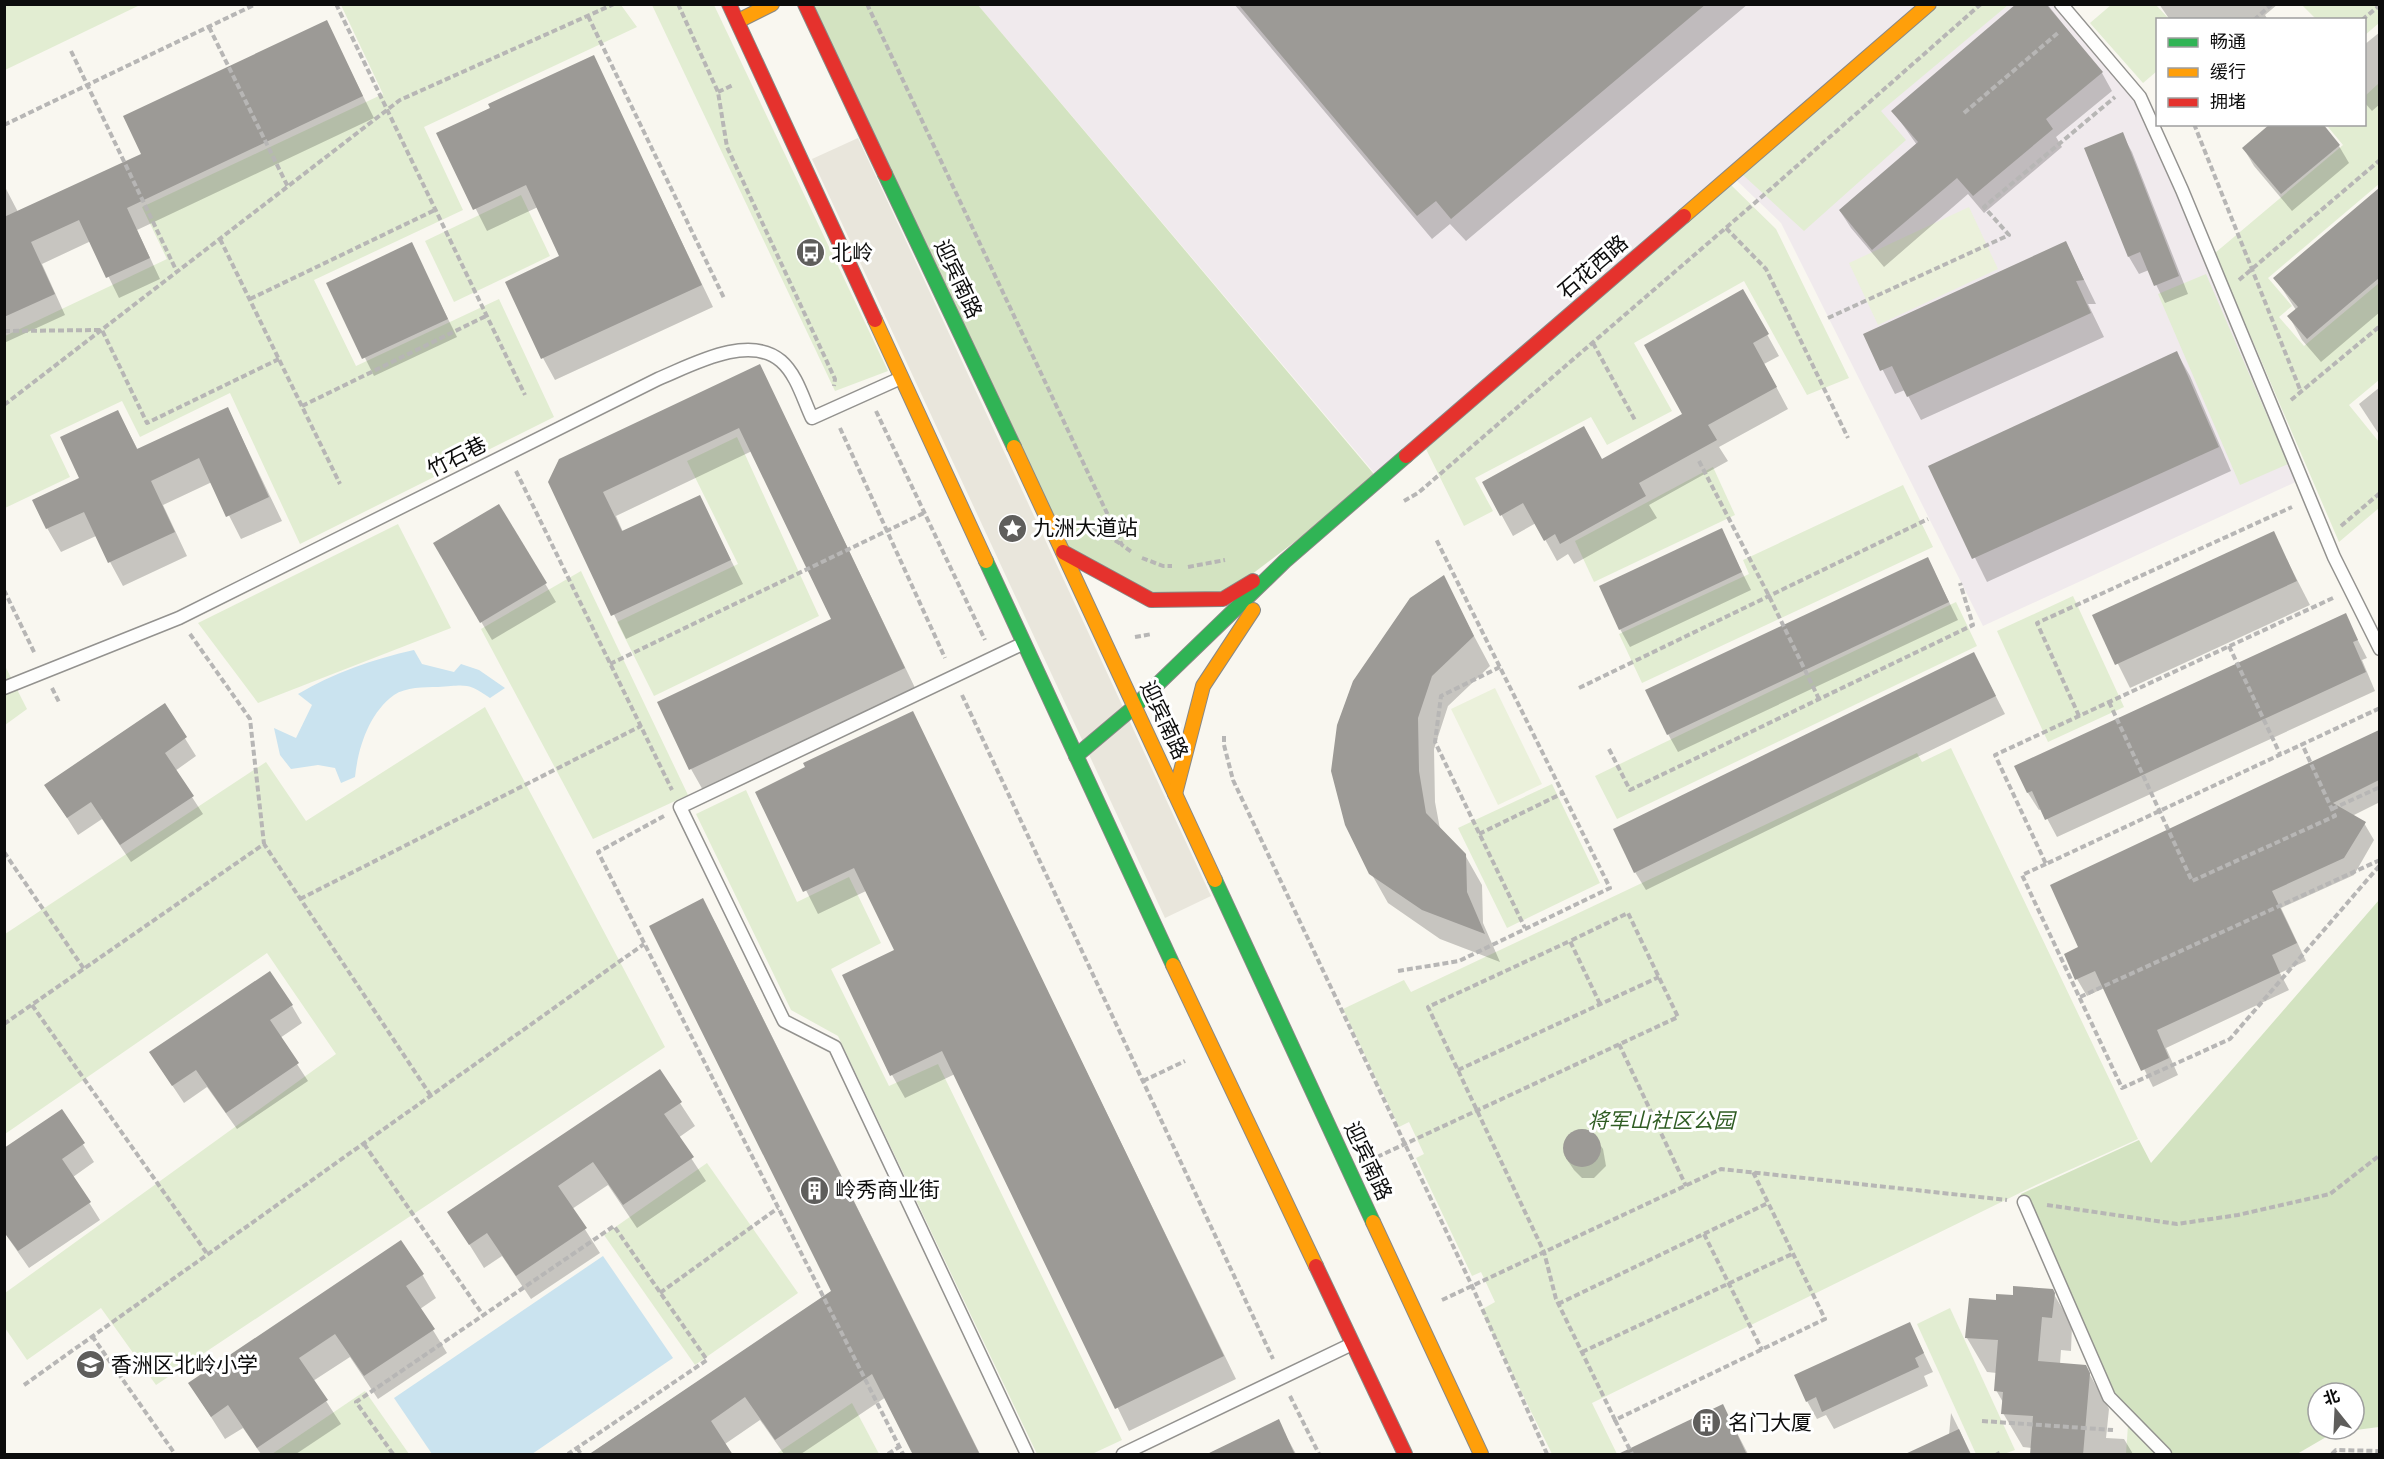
<svg xmlns="http://www.w3.org/2000/svg" width="2384" height="1459" font-family="'Zilla Slab','Noto Sans SC',serif">
<style>
.industrial{fill:#f0eaed}
.green{fill:#e2edd2}
.forest{fill:#d3e3c1;fill-rule:evenodd}
.pitch{fill:#ebf1db}
.plaza{fill:#e9e6dc}
.water{fill:#cae3ef}
.shadow{fill:#0003}
.building{fill:#9c9a96}
.lines{fill:none;stroke-linecap:round;stroke-linejoin:round}
.lane-casing{stroke:#93928f;stroke-width:15}
.fast-casing{stroke:#898885;stroke-width:16}
.slow-casing{stroke:#898885;stroke-width:16}
.jam-casing{stroke:#898885;stroke-width:16}
.path{stroke:#b7b6b5;stroke-width:4;stroke-dasharray:6 3;stroke-linecap:butt}
.lane{stroke:#fefefd;stroke-width:12}
.fast{stroke:#30b455;stroke-width:14}
.slow{stroke:#ff9f0a;stroke-width:14}
.jam{stroke:#e5322d;stroke-width:14}
.labels{text-anchor:middle;stroke-width:6;stroke-linejoin:round;paint-order:stroke}
.poi-label{font-size:21px;fill:#0c0c0c;stroke:#fff;text-anchor:start}
.street-label{font-size:21px;fill:#0c0c0c;stroke:#fff}
.park-label{font-size:21px;font-style:italic;fill:#2f5c23;stroke:#fff}
</style>
<rect width="100%" height="100%" fill="#f9f7f0"/>
<g class="industrial">
<path d="M978 5H1922L1376 475Z"/>
<path d="M1932 5H2057L2138 99 2300 480 1983 626 1781 223 1732 176Z"/>
</g>
<g class="green">
<path d="M5 4H140V5L5 70Z"/>
<path d="M341 5H621L637 27 424 127 463 210 314 280 356 366 499 299 554 417 300 544 230 393 140 437 122 401 50 435 70 477 5 508V336L167 259 142 207 383 94Z"/>
<path d="M652 5H714L888 371 835 391Z"/>
<path d="M1939 5H2008L1881 111 1906 140 1804 231 1743 175Z"/>
<path d="M2111 5H2156L2169 19 2158 20 2157 71 2143 83 2090 23Z"/>
<path d="M2302 5H2379V23L2365 35 2364 20 2316 19Z"/>
<path d="M2379 83V184L2268 278 2292 306 2279 317 2304 346 2379 283V380L2349 405 2379 442V508L2339 542 2215 253 2343 145 2328 127 2364 124 2365 96Z"/>
<path d="M1731 185 1776 229 1849 378 1807 395 1744 281 1634 343 1672 411 1607 445 1591 417 1475 478 1493 511 1464 526 1426 449Z"/>
<path d="M521 195 550 256 454 302 425 241Z"/>
<path d="M2206 274 2288 464 2240 485 2158 294Z"/>
<path d="M737 437 819 616 654 696 617 622 738 564 687 461Z"/>
<path d="M1713 467 1735 515 1594 582 1575 541Z"/>
<path d="M1903 485 1933 547 1642 683 1619 634 1749 574 1743 560Z"/>
<path d="M398 524 451 628 258 703 198 623Z"/>
<path d="M581 571 688 795 593 839 481 629Z"/>
<path d="M2073 596 2124 707 2048 742 1997 631Z"/>
<path d="M1956 602 1977 646 1617 819 1595 776Z"/>
<path d="M4 664 27 709 5 725H4Z"/>
<path d="M485 707 665 1047 156 1385 101 1308 27 1360 5 1328V1293L336 1054 267 953 5 1134V934L266 762 306 821Z"/>
<path d="M1951 748 2138 1139 2036 1185 1592 1403 1617 1454H1552L1481 1310 1495 1302 1481 1272 1472 1276 1416 1158 1424 1154 1409 1122 1399 1127 1343 1009 1404 980 1411 992 1917 753 1922 762Z"/>
<path d="M1552 784 1600 883 1507 928 1458 828Z"/>
<path d="M746 790 797 902 849 877 881 943 831 969 889 1086 938 1064 1122 1440 1092 1454H1037L838 1036 791 1010 696 814Z"/>
<path d="M707 1163 798 1293 695 1365 604 1235Z"/>
<path d="M1950 1308 2015 1450 2004 1454H1976L1917 1324Z"/>
<path d="M365 1391 409 1454H272Z"/>
<path d="M852 1403 879 1454H776Z"/>
<path d="M2128 1425 2157 1454H2126Z"/>
</g>
<g class="forest">
<path d="M808 5H978L1378 479 1223 596 1151 598 1064 549Z"/>
<path d="M2379 900V1427L2333 1433 2297 1454H2166L2110 1396 2021 1194 2139 1140 2151 1163ZM2318 1393H2354V1429H2318Z"/>
</g>
<g class="pitch">
<path d="M1969 207 1998 269 1878 325 1849 263Z"/>
<path d="M1495 688 1542 784 1498 805 1451 709Z"/>
</g>
<path class="plaza" d="M858 138 1211 896 1165 918 812 159Z"/>
<g class="water">
<path d="M414 650 422 664 454 672 461 664 479 670 505 688 490 698C468 682 465 685 438 687 424 687 406 687 394 695 369 713 358 748 355 777L341 783 335 768 318 765 291 769 280 755 274 728 296 738 312 705 298 694C333 673 374 659 414 650Z"/>
<path d="M603 1256 673 1358 532 1454H432L394 1398Z"/>
</g>
<g class="shadow">
<path d="M1234 4H1748L1466 241 1450 224 1432 239Z"/>
<path d="M2019 4H2047L2102 73 2112 91 2056 137 2062 147 1984 213 1968 194 1884 267 1851 228 1840 211 1917 145 1893 111Z"/>
<path d="M2159 4H2278L2265 15 2268 20H2170Z"/>
<path d="M326 22 374 118 137 230 160 279 119 298 91 241 42 264 65 315 4 343V185L18 212 143 155Z"/>
<path d="M2380 32V104L2372 111 2364 102V45Z"/>
<path d="M593 57 713 307 555 380 543 358 561 257 538 207 487 231 438 134Z"/>
<path d="M2122 134 2132 152 2188 294 2165 303 2149 270 2139 274 2129 257Z"/>
<path d="M2339 146 2349 163 2292 211 2254 166 2244 149Z"/>
<path d="M2380 190V312L2321 362 2302 340 2289 316 2296 310 2275 278Z"/>
<path d="M2066 243 2096 304H2088L2104 337 1921 420 1905 390 1895 394 1865 335Z"/>
<path d="M411 244 457 337 374 376 328 283Z"/>
<path d="M1743 291 1779 356 1764 364 1788 409 1719 447 1728 461 1649 505 1657 518 1574 564 1568 554 1557 561 1536 523 1513 536 1484 483 1602 460 1684 415Z"/>
<path d="M2177 353 2190 376 2231 471 1987 582 1930 467Z"/>
<path d="M760 366 917 692 704 792 691 769 833 620 752 451 616 516 623 532 699 497 743 584 626 639 549 482Z"/>
<path d="M2380 387V436L2359 404Z"/>
<path d="M228 409 282 521 241 539 212 482 163 505 187 556 123 586 96 536 61 552 47 528 81 479 118 412 138 450Z"/>
<path d="M499 506 556 602 492 640 435 544Z"/>
<path d="M1721 530 1751 590 1630 647 1620 629Z"/>
<path d="M2273 533 2310 605 2130 688 2094 616Z"/>
<path d="M1928 559 1958 620 1678 752 1668 734Z"/>
<path d="M1443 578 1490 666 1448 706 1434 749 1435 802 1440 829 1465 855 1482 885 1483 923 1500 962 1440 939 1388 903 1371 873Z"/>
<path d="M2345 615 2367 658 2362 660 2375 691 2057 837 2042 809 2039 810 2028 793 2016 766Z"/>
<path d="M1974 654 2005 714 1646 890 1635 872Z"/>
<path d="M164 705 196 756 175 771 203 814 131 862 102 819 78 835 46 785Z"/>
<path d="M912 713 1236 1379 1129 1431 955 1074 905 1098 892 1075 896 951 866 891 818 914 757 793Z"/>
<path d="M2378 732 2380 802 2352 816 2364 823 2374 840 2354 875 2281 908 2306 961 2280 973 2289 990 2166 1048 2178 1075 2153 1087 2104 988 2087 996 2077 979 2080 948Z"/>
<path d="M702 900 716 924 980 1454H914L886 1397 801 1454H784L760 1420 725 1444 590 1454 833 1291Z"/>
<path d="M292 1006 302 1023 280 1038 308 1081 237 1129 207 1087 184 1103 162 1070Z"/>
<path d="M659 1071 695 1126 678 1138 706 1181 637 1228 608 1185 572 1209 600 1253 531 1299 502 1256 484 1268 449 1212Z"/>
<path d="M62 1111 94 1162 73 1177 100 1220 29 1268 4 1232Z"/>
<path d="M1586 1131 1595 1137 1603 1149 1606 1166 1594 1178H1582L1574 1170 1566 1158 1564 1145 1570 1135Z"/>
<path d="M422 1274 436 1298 420 1309 447 1353 378 1399 350 1357 313 1381 341 1424 296 1454H261L243 1428 225 1439 190 1384Z"/>
<path d="M2052 1291 2072 1325 2071 1351 2061 1350 2060 1364 2085 1366 2109 1409 2106 1438 2124 1439 2133 1454H2031L2032 1448 2023 1447 2003 1413 2004 1404 1996 1390 1997 1373 1987 1372 1967 1338 1997 1301Z"/>
<path d="M1910 1324 1933 1372 1924 1376 1928 1386 1834 1429 1826 1415 1817 1419 1807 1401Z"/>
<path d="M1723 1406 1748 1454H1650Z"/>
<path d="M1951 1413 1971 1454H1907L1949 1435Z"/>
<path d="M1278 1421 1296 1454H1208Z"/>
</g>
<g class="building">
<path d="M1238 4H1706L1451 219 1436 201 1417 216Z"/>
<path d="M2016 4H2046L2103 72 2046 119 2053 129 1973 196 1957 178 1872 250 1839 210 1918 142 1891 111Z"/>
<path d="M327 20 363 96 127 208 150 258 106 278 79 220 31 242 55 294 4 317V217L141 154 123 116Z"/>
<path d="M594 55 702 285 541 359 505 282 559 256 526 185 473 210 436 133 490 108 488 104Z"/>
<path d="M2270 124H2323L2340 145 2281 194 2242 148Z"/>
<path d="M2123 132 2179 276 2154 286 2140 252 2128 257 2084 148Z"/>
<path d="M2379 188V278L2307 339 2287 316 2298 307 2273 278Z"/>
<path d="M2066 241 2084 280 2076 281 2091 313 1907 397 1892 366 1880 371 1863 334Z"/>
<path d="M412 242 448 319 362 359 326 283Z"/>
<path d="M1743 289 1769 334 1753 343 1777 387 1708 425 1717 440 1639 483 1646 496 1560 544 1555 534 1544 541 1523 503 1500 516 1482 482 1584 426 1602 459 1682 414 1644 345Z"/>
<path d="M2177 351 2219 447 1972 559 1928 466Z"/>
<path d="M760 364 905 668 689 770 657 702 831 619 739 428 603 492 622 531 700 495 731 560 611 616 548 482 559 459Z"/>
<path d="M228 407 269 497 226 517 199 458 151 481 175 532 108 563 84 512 46 529 32 500 79 478 60 437 118 410 137 449Z"/>
<path d="M499 504 547 583 480 623 433 543Z"/>
<path d="M1722 528 1742 572 1619 630 1599 586Z"/>
<path d="M2274 531 2297 581 2115 665 2092 615Z"/>
<path d="M1928 557 1949 602 1667 735 1645 690Z"/>
<path d="M1444 575 1474 636 1432 676 1418 718 1419 771 1426 813 1466 854 1467 892 1485 934 1422 910 1369 874 1345 825 1331 771 1337 725 1353 681 1410 598Z"/>
<path d="M2346 613 2358 640 2353 642 2366 672 2045 820 2032 791 2027 793 2014 766Z"/>
<path d="M1974 652 1996 696 1634 873 1613 829Z"/>
<path d="M165 703 187 737 165 753 194 796 120 845 91 802 67 818 44 785Z"/>
<path d="M913 711 1224 1356 1115 1409 942 1051 890 1076 842 975 894 950 854 868 803 892 755 792 805 767 803 763Z"/>
<path d="M2379 730V780L2333 803 2366 822 2344 858 2272 891 2297 943 2272 955 2280 973 2157 1030 2169 1058 2141 1071 2095 971 2075 980 2064 954 2078 947 2050 885Z"/>
<path d="M703 898 980 1455H913L872 1374 775 1440 745 1397 711 1421 733 1455H588L831 1291 649 926Z"/>
<path d="M270 971 293 1005 270 1020 299 1063 226 1113 196 1070 172 1086 149 1052Z"/>
<path d="M660 1069 682 1102 664 1114 694 1157 623 1205 593 1162 558 1186 587 1228 516 1276 487 1233 469 1245 447 1212Z"/>
<path d="M62 1109 85 1143 62 1159 91 1202 18 1251 4 1232V1148Z"/>
<circle cx="1582" cy="1148" r="19"/>
<path d="M401 1240 424 1274 406 1286 435 1329 364 1376 335 1334 299 1358 328 1400 257 1448 228 1405 211 1417 188 1383Z"/>
<path d="M2013 1286 2053 1289 2055 1293 2052 1318 2042 1317 2038 1361 2086 1365 2090 1373 2083 1455H2030L2033 1416 2001 1414 2003 1392 1994 1391 1998 1340 1965 1338 1969 1298 1996 1300V1294L2013 1295Z"/>
<path d="M1910 1322 1924 1353 1915 1358 1919 1367 1822 1412 1816 1397 1806 1402 1794 1375Z"/>
<path d="M1723 1404 1747 1455H1616Z"/>
<path d="M1279 1419 1295 1455H1205Z"/>
<path d="M1959 1429 1971 1455H1903Z"/>
</g>
<g class="lines">
<defs>
<g id="lane">
<path d="M2061 4 2140 97 2182 190 2334 557 2380 649"/>
<path d="M1022 644 680 807 784 1021 835 1047 1027 1454"/>
<path d="M4 688 179 618 658 379C690 366 748 333 781 361 797 375 803 399 812 418L901 378"/>
<path d="M2024 1202 2109 1397 2165 1454"/>
<path d="M1123 1454 1352 1344"/>
</g>
<g id="fast">
<path d="M885 174 1014 447"/>
<path d="M986 561 1173 965"/>
<path d="M1076 756 1134 707 1285 561 1406 456"/>
<path d="M1215 880 1373 1222"/>
</g>
<g id="slow">
<path d="M738 21 772 4"/>
<path d="M1684 216 1929 4"/>
<path d="M875 320 986 561"/>
<path d="M1014 447 1215 880"/>
<path d="M1175 794 1203 686 1253 610"/>
<path d="M1173 965 1316 1266"/>
<path d="M1373 1222 1481 1454"/>
</g>
<g id="jam">
<path d="M729 4 875 320"/>
<path d="M805 4 885 174"/>
<path d="M1406 456 1684 216"/>
<path d="M1063 552 1151 600 1223 599 1253 581"/>
<path d="M1316 1266 1405 1454"/>
</g>
</defs>
<use href="#lane" class="lane-casing"/>
<use href="#fast" class="fast-casing"/>
<use href="#slow" class="slow-casing"/>
<use href="#jam" class="jam-casing"/>
<g class="path">
<path d="M336 4 525 395"/>
<path d="M678 4 718 92 727 147 835 379 834 386"/>
<path d="M867 4 1122 545 1133 553"/>
<path d="M588 16 724 298"/>
<path d="M2254 20 2272 4"/>
<path d="M2362 20 2380 5"/>
<path d="M209 27 288 187"/>
<path d="M71 51 177 272"/>
<path d="M718 92 733 85"/>
<path d="M1964 113 2059 32"/>
<path d="M2194 124 2301 392"/>
<path d="M4 125 256 4"/>
<path d="M1726 228 1766 269 1848 438"/>
<path d="M220 239 340 484"/>
<path d="M2239 280 2380 160"/>
<path d="M250 299 435 210"/>
<path d="M1828 318 2009 235 1984 207 2115 97"/>
<path d="M4 331 102 330 147 423 279 359"/>
<path d="M1593 343 1636 422"/>
<path d="M2291 400 2380 326"/>
<path d="M4 405 400 100 614 4"/>
<path d="M302 406 486 316"/>
<path d="M876 411 985 640"/>
<path d="M840 428 945 658"/>
<path d="M1699 461 1769 596 1819 699"/>
<path d="M516 471 672 790"/>
<path d="M1404 501 1418 493 1757 201 1981 4"/>
<path d="M1084 522 1121 544"/>
<path d="M2341 526 2380 493"/>
<path d="M1142 558 1163 566H1172"/>
<path d="M1188 567 1225 560"/>
<path d="M4 590 35 654"/>
<path d="M2333 598 1995 755 2046 864 2380 708"/>
<path d="M190 634 250 719 264 844"/>
<path d="M1135 637 1152 634"/>
<path d="M2229 646 2280 754"/>
<path d="M610 664 926 512"/>
<path d="M1500 667 1441 696 1435 742 1525 928"/>
<path d="M52 688 60 704"/>
<path d="M1579 688 1928 519"/>
<path d="M962 695 1273 1359"/>
<path d="M2109 702 2192 881 2335 816 2302 744"/>
<path d="M2079 716 2037 623 2292 507"/>
<path d="M1224 736V745L1233 780 1472 1286 1547 1454"/>
<path d="M1609 749 1630 790 1973 625 1960 583"/>
<path d="M2332 809 2380 787"/>
<path d="M664 816 598 852 903 1454"/>
<path d="M1479 834 1563 793"/>
<path d="M4 852 84 969"/>
<path d="M2046 864 2022 875 2122 1088 2230 1039 2380 865"/>
<path d="M300 899 641 726"/>
<path d="M1398 971 1459 961 1610 888 1436 539"/>
<path d="M2080 997 2380 860"/>
<path d="M1600 1004 1570 941 1428 1007 1544 1252 1556 1299 1615 1420 1825 1319 1753 1172"/>
<path d="M32 1005 208 1255"/>
<path d="M4 1024 264 844 431 1096"/>
<path d="M1619 1044 1686 1186"/>
<path d="M1458 1070 1659 977"/>
<path d="M1143 1081 1185 1061"/>
<path d="M364 1144 483 1315"/>
<path d="M1377 1157 1678 1017 1628 913 1570 941"/>
<path d="M2047 1205 2177 1224 2238 1215 2330 1194 2380 1155"/>
<path d="M1704 1234 1762 1350"/>
<path d="M660 1293 778 1208"/>
<path d="M1442 1300 1721 1169 2007 1200"/>
<path d="M1558 1304 1768 1203"/>
<path d="M92 1336 175 1454"/>
<path d="M1582 1352 1792 1254"/>
<path d="M24 1385 644 944"/>
<path d="M1290 1396 1319 1454"/>
<path d="M1615 1420 1632 1454"/>
<path d="M1982 1421 2113 1430"/>
<path d="M577 1448 581 1454"/>
<path d="M1997 1452 1998 1454"/>
<path d="M393 1454 356 1402 614 1226 707 1360 568 1454"/>
<path d="M888 1454 899 1447"/>
<path d="M2332 1454 2336 1450 2380 1451"/>
</g>
<use href="#lane" class="lane"/>
<use href="#fast" class="fast"/>
<use href="#slow" class="slow"/>
<use href="#jam" class="jam"/>
</g>
<defs>
<symbol id="bus-disc" viewBox="-11 -11 22 22"><circle r="9.5" fill="#5f5e5c" stroke="#fff"/><path d="M-5-6H5V4H4V6H2V4H-2V6H-4V4H-5ZM-3.5-4V0h7V-4ZM-3.5 1.2v1.5H-2V1.2ZM2 1.2v1.5H3.5V1.2Z" fill="#fff"/></symbol>
<symbol id="sight-disc" viewBox="-11 -11 22 22"><circle r="9.5" fill="#5f5e5c" stroke="#fff"/><path d="M0-6L1.8-2.2L6-1.7L2.9 1.2L3.7 5.4L0 3.3L-3.7 5.4L-2.9 1.2L-6-1.7L-1.8-2.2Z" fill="#fff"/></symbol>
<symbol id="building-disc" viewBox="-11 -11 22 22"><circle r="9.5" fill="#5f5e5c" stroke="#fff"/><path d="M-4-6H4V6H1V3H-1V6H-4ZM-2.5-4.3h1.7v1.8h-1.7ZM.8-4.3h1.7v1.8H.8ZM-2.5-1h1.7V.8h-1.7ZM.8-1h1.7V.8H.8Z" fill="#fff"/></symbol>
<symbol id="school-disc" viewBox="-11 -11 22 22"><circle r="9.5" fill="#5f5e5c" stroke="#fff"/><path d="M0-5L7-2L0 1L-7-2ZM-4 1L0 2.5L4 1V4Q0 6-4 4Z" fill="#fff"/></symbol>
</defs>
<g fill-rule="evenodd">
<use href="#bus-disc" x="794" y="236" width="33" height="33"/>
<use href="#sight-disc" x="996" y="512" width="33" height="33"/>
<use href="#building-disc" x="798" y="1174" width="33" height="33"/>
<use href="#school-disc" x="74" y="1348" width="33" height="33"/>
<use href="#building-disc" x="1690" y="1406" width="33" height="33"/>
</g>
<g class="labels">
<g class="poi-label">
<text x="831" y="260">北岭</text>
<text x="1033" y="535">九洲大道站</text>
<text x="835" y="1197">岭秀商业街</text>
<text x="111" y="1372">香洲区北岭小学</text>
<text x="1728" y="1430">名门大厦</text>
</g>
<g class="street-label">
<text transform="translate(1593 267) rotate(-41)" y="7">石花西路</text>
<text transform="translate(958 279) rotate(65)" y="7">迎宾南路</text>
<text transform="translate(457 457) rotate(-27)" y="7">竹石巷</text>
<text transform="translate(1164 720) rotate(65)" y="7">迎宾南路</text>
<text transform="translate(1368 1161) rotate(65)" y="7">迎宾南路</text>
</g>
<g class="park-label">
<text x="1661" y="1128">将军山社区公园</text>
</g>
</g>
<rect width="2384" height="1459" fill="none" stroke="#0c0c0c" stroke-width="12"/>
<rect x="2156" y="18" width="210" height="108" fill="#ffffff" stroke="#9e9e9e" stroke-width="1.5"/>
<rect x="2168" y="38" width="30" height="9" fill="#30b455" stroke="#9e9e9e" stroke-width="1.5"/>
<text x="2210" y="48" font-size="18" fill="#0c0c0c">畅通</text>
<rect x="2168" y="68" width="30" height="9" fill="#ff9f0a" stroke="#9e9e9e" stroke-width="1.5"/>
<text x="2210" y="78" font-size="18" fill="#0c0c0c">缓行</text>
<rect x="2168" y="98" width="30" height="9" fill="#e5322d" stroke="#9e9e9e" stroke-width="1.5"/>
<text x="2210" y="108" font-size="18" fill="#0c0c0c">拥堵</text>
<g transform="translate(2336 1411) rotate(342)"><circle r="28" fill="#ffffff" stroke="#9e9e9e" stroke-width="1.5"/>
<path d="M0-4.5L10 22L0 15L-10 22Z" fill="#5f5e5c"/>
<text y="-9" font-size="16" font-weight="bold" text-anchor="middle" fill="#0c0c0c">北</text>
</g>
</svg>
